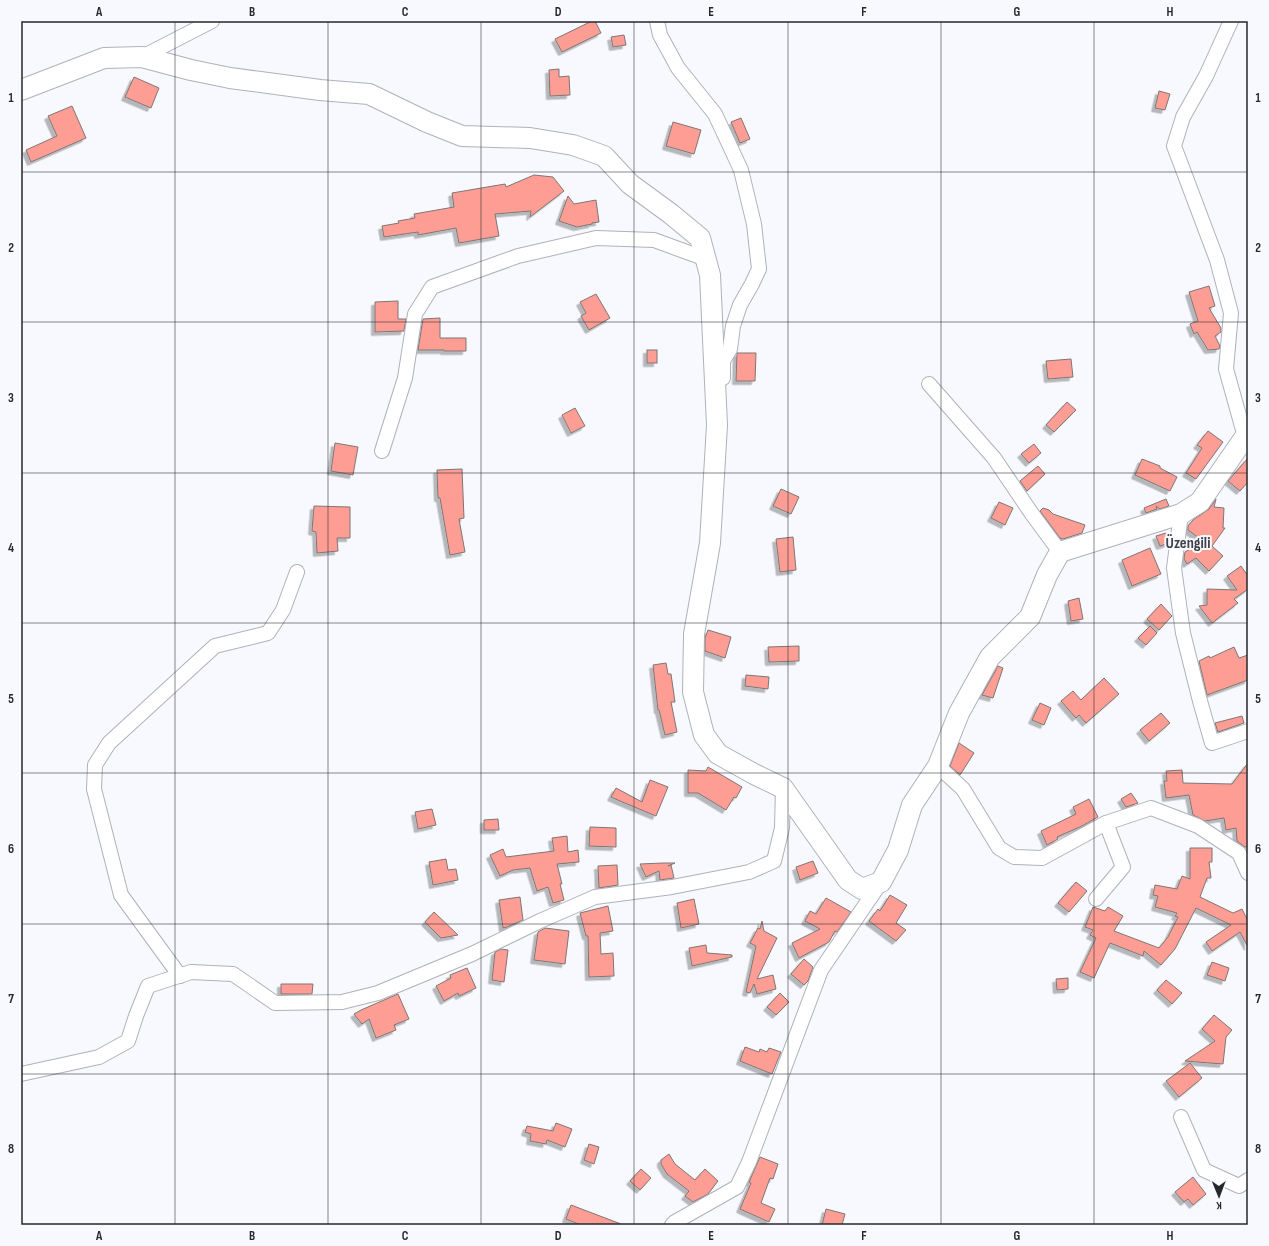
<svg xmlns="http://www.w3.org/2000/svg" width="1269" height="1246" font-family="'Sofia Sans Condensed',sans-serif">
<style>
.building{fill:#fe9d94;stroke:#7e7574;filter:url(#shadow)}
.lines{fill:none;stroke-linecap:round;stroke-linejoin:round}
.street-casing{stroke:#aeb2b9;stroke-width:16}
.secondary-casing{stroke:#aeb2b9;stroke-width:22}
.street{stroke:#fff;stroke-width:14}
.secondary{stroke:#fff;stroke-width:20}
.grid{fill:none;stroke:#26282b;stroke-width:1;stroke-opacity:0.55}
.labels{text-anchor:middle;stroke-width:4;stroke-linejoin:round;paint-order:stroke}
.quarter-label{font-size:16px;font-weight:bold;fill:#41444a;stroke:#f7f9fe}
.neatline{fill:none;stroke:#26282b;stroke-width:1.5}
.grid-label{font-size:13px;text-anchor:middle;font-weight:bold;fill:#26282b}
</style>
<defs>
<filter id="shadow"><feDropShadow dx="-3.5" dy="3.5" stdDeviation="0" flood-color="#0004"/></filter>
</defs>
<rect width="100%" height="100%" fill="#f7f9fe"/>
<g class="building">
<path d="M592 21H595L601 33 562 52 555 39Z"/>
<path d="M624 35 626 45 613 47 611 37Z"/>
<path d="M559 69V77L569 76 570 95 550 96 549 70Z"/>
<path d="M134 77 159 88 151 108 125 97Z"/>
<path d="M1159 91 1170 94 1165 110 1155 108Z"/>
<path d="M72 106 86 138 31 162 26 150 57 136 48 116Z"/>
<path d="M741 118 750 139 740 143 731 122Z"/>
<path d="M673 122 701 130 694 154 666 146Z"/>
<path d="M534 175 553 177 564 191 530 217 531 211 495 214 499 236 459 243 456 228 418 235V232L384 237 382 226 399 223 398 221 415 218 414 214 454 207 452 193 505 184 506 187Z"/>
<path d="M568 196 574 204 596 200 599 222 592 223V224L577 227 559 221Z"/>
<path d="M1209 286 1215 306 1209 308 1221 328V332L1215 336 1220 346 1219 349 1208 350 1197 332 1194 334 1190 324 1198 321 1189 292Z"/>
<path d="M596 294 610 318 589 330 581 316 586 313 580 302Z"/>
<path d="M398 301V319H406L404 331 375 332V302Z"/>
<path d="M440 318V338H466V351H444V350H418L423 319Z"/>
<rect x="647" y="350" width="10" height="13"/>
<path d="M737 353H756L755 381H736Z"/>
<path d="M1071 359 1073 377 1048 379 1046 361Z"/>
<path d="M1067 402 1076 410 1054 432 1046 425Z"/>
<path d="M575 408 585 426 571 433 562 415Z"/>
<path d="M1208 431 1223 442 1196 479 1186 473 1202 448 1197 445Z"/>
<path d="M335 443 358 447 353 475 331 471Z"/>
<path d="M1034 444 1041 453 1029 463 1021 454Z"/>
<path d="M1248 458V482L1240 491 1228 481Z"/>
<path d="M1142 459 1160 466V468L1177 477 1170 491 1135 475Z"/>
<path d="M1038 466 1045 474 1027 491 1020 481Z"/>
<path d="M462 469 464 518 459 519 465 552 450 555 440 498H438L437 470Z"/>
<path d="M781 489 799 497 791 514 773 506Z"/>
<path d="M1166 499 1169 506 1160 509 1156 506 1157 509 1146 513 1144 508Z"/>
<path d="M1216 499 1214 507 1224 508 1223 528H1225L1212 546 1223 556 1209 571 1196 558 1187 564 1184 559 1185 552 1203 541 1188 530V526L1193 520 1209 509Z"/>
<path d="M999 502 1013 508 1005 525 991 518Z"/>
<path d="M314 506 350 507V538H337L338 551 317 553 316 532 312 531Z"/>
<path d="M1043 508 1049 510 1053 514 1085 525 1082 533 1063 539 1060 538 1040 511Z"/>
<path d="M1166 533 1169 543 1160 546 1156 536Z"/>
<path d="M793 537 796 570 780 572 776 539Z"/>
<path d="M1150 548 1161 574 1132 586 1122 560Z"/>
<path d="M1241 566 1248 576V589L1234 599 1238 603 1212 623 1199 606 1207 605V589L1237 590 1227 576Z"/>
<path d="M1079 598 1083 619 1071 621 1068 601Z"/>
<path d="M1161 604 1172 616 1159 630 1147 619Z"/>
<path d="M1150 626 1157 633 1146 645 1138 638Z"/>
<path d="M708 630 731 637 725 658 705 651V638Z"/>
<path d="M799 646V661L769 662 768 647Z"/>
<path d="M1234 647 1239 658 1248 655V680L1207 695 1199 661 1209 656 1210 658Z"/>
<path d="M666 663 668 674H671L675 702H671L677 732 665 735 659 710H658L653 665Z"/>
<path d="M998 666 1003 668 993 698 982 695Z"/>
<path d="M746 675 769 677 768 689 745 686Z"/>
<path d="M1104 678 1119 694 1086 723 1079 715 1076 718 1061 701 1073 691 1081 700Z"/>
<path d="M1040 703 1051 708 1044 725 1032 720Z"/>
<path d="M1161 713 1170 723 1149 741 1140 730Z"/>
<path d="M1242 716 1244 723 1218 732 1215 723Z"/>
<path d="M959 743 974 753 960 775 950 766Z"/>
<path d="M1248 763V847H1245L1237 841 1236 828 1226 830 1224 818 1205 821 1193 815 1189 795 1166 798 1164 781H1167L1166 771 1182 770 1183 783 1232 784Z"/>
<path d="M708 767 742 787 736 798 734 797 726 810 698 793H688V770L706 771Z"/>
<path d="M650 780 668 787 656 816 620 801 611 797 616 788 642 802Z"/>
<path d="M1131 793 1138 803 1126 807 1121 799Z"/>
<path d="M1089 799 1098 817 1082 826 1057 837 1058 839 1047 845 1041 831 1076 814 1073 807Z"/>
<path d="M432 809 436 825 418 829 415 812Z"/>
<path d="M498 819 499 830H484V820Z"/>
<path d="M590 827 616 828V847L589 846Z"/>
<path d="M567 836 568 852 578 850 579 862 557 864 562 884H560L564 900 553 903 548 887 537 891 530 868 513 870 500 876 490 855 503 849 506 857 554 851 552 838Z"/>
<path d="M1190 848H1212V862H1209L1211 878H1207L1200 897 1233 913 1242 909 1248 921V947L1240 932 1212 951 1206 942 1231 925 1196 908 1175 949 1161 965 1144 951 1143 956 1110 943 1094 978 1080 972 1096 938 1090 935 1093 930 1085 927 1093 907 1105 911 1108 907 1123 916 1114 931 1159 948 1168 937 1178 917 1175 916 1177 913 1155 907 1158 896 1153 895 1155 885 1177 889 1182 876 1190 879Z"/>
<path d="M446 859 448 870 456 869 458 880 433 885 429 862Z"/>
<path d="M813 861 818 873 800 880 796 867Z"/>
<path d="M663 863H675L668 866 671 865 674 878 660 880 659 871 646 877 640 864Z"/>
<path d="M617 865 618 885 599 888 598 866Z"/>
<path d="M1076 882 1087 891 1069 912 1058 903Z"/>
<path d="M890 895 907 905 896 923 906 930 896 941 869 921 878 909 880 911Z"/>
<path d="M520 897 523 920 507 927 503 928 499 900Z"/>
<path d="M826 898 851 912 837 932 835 931 829 942 799 958 792 943 820 929 805 921 810 911 816 914Z"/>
<path d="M694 899 699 924 681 928 677 903Z"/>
<path d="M608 906 613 931 600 933 601 954 613 953 614 976 589 977 588 936H586L580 913Z"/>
<path d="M434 912 458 935 441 938 425 922Z"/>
<path d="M762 921 764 931 777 938 757 979 773 975 776 989 757 994 754 984 750 993 746 992 756 946 750 943 758 928 760 929Z"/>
<path d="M545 928 569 931 565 964 534 960 538 932Z"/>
<path d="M706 945 707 953 732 955V957L692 966 689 948Z"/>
<path d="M501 949 508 950 504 982 492 980 495 952Z"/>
<path d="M804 959 813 967 808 981 804 985 791 974Z"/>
<path d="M1212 962 1229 968 1225 981 1207 975Z"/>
<path d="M467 968 476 988 459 996 458 993 444 1001 436 986 451 978 450 975Z"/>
<path d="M1068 978V989L1057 990 1056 979Z"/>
<path d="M1166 980 1182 993 1172 1004 1157 990Z"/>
<path d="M281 984H313L312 994H281Z"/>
<path d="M780 993 789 1002 776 1015 767 1007Z"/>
<path d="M398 994 409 1019 394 1025 396 1030 376 1038 369 1019 362 1024 354 1014 361 1010Z"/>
<path d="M1214 1015 1232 1030 1226 1037 1223 1064 1185 1061 1215 1041 1202 1029Z"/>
<path d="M745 1047 759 1052 760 1049 767 1052 769 1048 781 1052 772 1074 740 1061Z"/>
<path d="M1190 1063 1202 1078 1179 1097 1166 1081Z"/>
<path d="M556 1123 572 1129 565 1147 547 1140 546 1144 530 1141 531 1134 525 1132 527 1126 553 1131Z"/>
<path d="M589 1144 599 1147 594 1164 584 1160Z"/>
<path d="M669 1154 675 1164 695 1180 705 1169 718 1181 708 1194 693 1202 685 1196 689 1191 667 1174 661 1164V1160Z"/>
<path d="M760 1157 778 1164 773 1179 770 1178 761 1203 775 1209 769 1222 740 1209 751 1183 749 1182Z"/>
<path d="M641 1169 651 1178 640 1190 630 1181Z"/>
<path d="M1193 1177 1206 1194 1193 1205 1188 1199 1184 1202 1175 1192Z"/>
<path d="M571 1205 621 1224V1225H581L566 1219Z"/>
<path d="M826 1209 845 1214 842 1225H822Z"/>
</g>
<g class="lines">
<defs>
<g id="street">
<path d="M657 21 660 35 678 68 715 114 741 170 754 224 759 269 752 284 740 305 733 326 730 349 723 361V378"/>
<path d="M1231 21 1206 76 1183 117 1174 146 1217 260 1231 313 1226 369 1245 437"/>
<path d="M142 57 212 21"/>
<path d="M929 384 994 458 1032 514 1060 552"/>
<path d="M382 451 405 378 415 314 432 287 518 256 596 238 654 240 706 259"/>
<path d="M1181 514 1174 568 1183 633 1200 701 1212 743 1248 731"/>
<path d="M938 766 963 789 999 848 1014 857 1042 858 1106 823 1151 808 1198 826 1239 853 1248 873"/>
<path d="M1096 899 1123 867 1106 823"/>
<path d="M180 976 121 895 94 789 95 765 109 743 215 646 268 633 283 610 297 572"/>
<path d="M21 1074 99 1057 128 1041 136 1016 148 986 191 972 233 974 275 1003 342 1002 378 993 472 954 540 921 595 897 672 887 749 872 774 861 782 828 783 788"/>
<path d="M1181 1117 1204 1170 1239 1186 1248 1180"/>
<path d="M672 1225 675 1222 737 1187 749 1162 821 970 881 882"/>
</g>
<path id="secondary" d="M21 90 104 58 142 57 191 70 230 78 320 90 369 94 427 122 462 136 530 138 573 145 604 156 630 184 671 214 700 238 710 275 717 425 710 543 694 634 693 692 704 735 718 754 754 774 783 788 848 880 862 889 881 882 898 850 912 805 938 766 959 713 990 657 1030 617 1047 575 1060 552 1181 514 1200 502 1245 437 1248 435"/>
</defs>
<use href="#street" class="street-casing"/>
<use href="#secondary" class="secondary-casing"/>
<use href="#street" class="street"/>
<use href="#secondary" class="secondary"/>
</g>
<path class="grid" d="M175 21V1225M328 21V1225M481 21V1225M634 21V1225M788 21V1225M941 21V1225M1094 21V1225M21 172H1248M21 322H1248M21 473H1248M21 623H1248M21 773H1248M21 924H1248M21 1074H1248"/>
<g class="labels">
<g class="quarter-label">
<text x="1188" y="548">Üzengili</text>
</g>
</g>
<rect width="1269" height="1246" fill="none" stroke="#f7f9fe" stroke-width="44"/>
<g transform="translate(1219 1196) rotate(179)" stroke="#f7f9fe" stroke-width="3" paint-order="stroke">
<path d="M0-3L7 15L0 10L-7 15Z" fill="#26282b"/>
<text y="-6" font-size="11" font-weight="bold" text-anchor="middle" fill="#26282b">K</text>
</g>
<rect x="22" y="22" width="1225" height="1202" class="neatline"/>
<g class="grid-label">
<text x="99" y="16">A</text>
<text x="252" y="16">B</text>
<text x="405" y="16">C</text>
<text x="558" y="16">D</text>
<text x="711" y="16">E</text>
<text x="864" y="16">F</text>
<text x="1017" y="16">G</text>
<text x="1170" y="16">H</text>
<text x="11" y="102">1</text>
<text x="1258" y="102">1</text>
<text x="11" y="252">2</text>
<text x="1258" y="252">2</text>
<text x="11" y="402">3</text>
<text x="1258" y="402">3</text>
<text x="11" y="552">4</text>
<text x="1258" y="552">4</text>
<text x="11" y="703">5</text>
<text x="1258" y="703">5</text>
<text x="11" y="853">6</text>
<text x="1258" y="853">6</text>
<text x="11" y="1003">7</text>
<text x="1258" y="1003">7</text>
<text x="11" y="1153">8</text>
<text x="1258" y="1153">8</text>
<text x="99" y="1240">A</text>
<text x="252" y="1240">B</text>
<text x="405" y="1240">C</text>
<text x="558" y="1240">D</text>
<text x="711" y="1240">E</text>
<text x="864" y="1240">F</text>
<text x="1017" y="1240">G</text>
<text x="1170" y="1240">H</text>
</g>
</svg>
